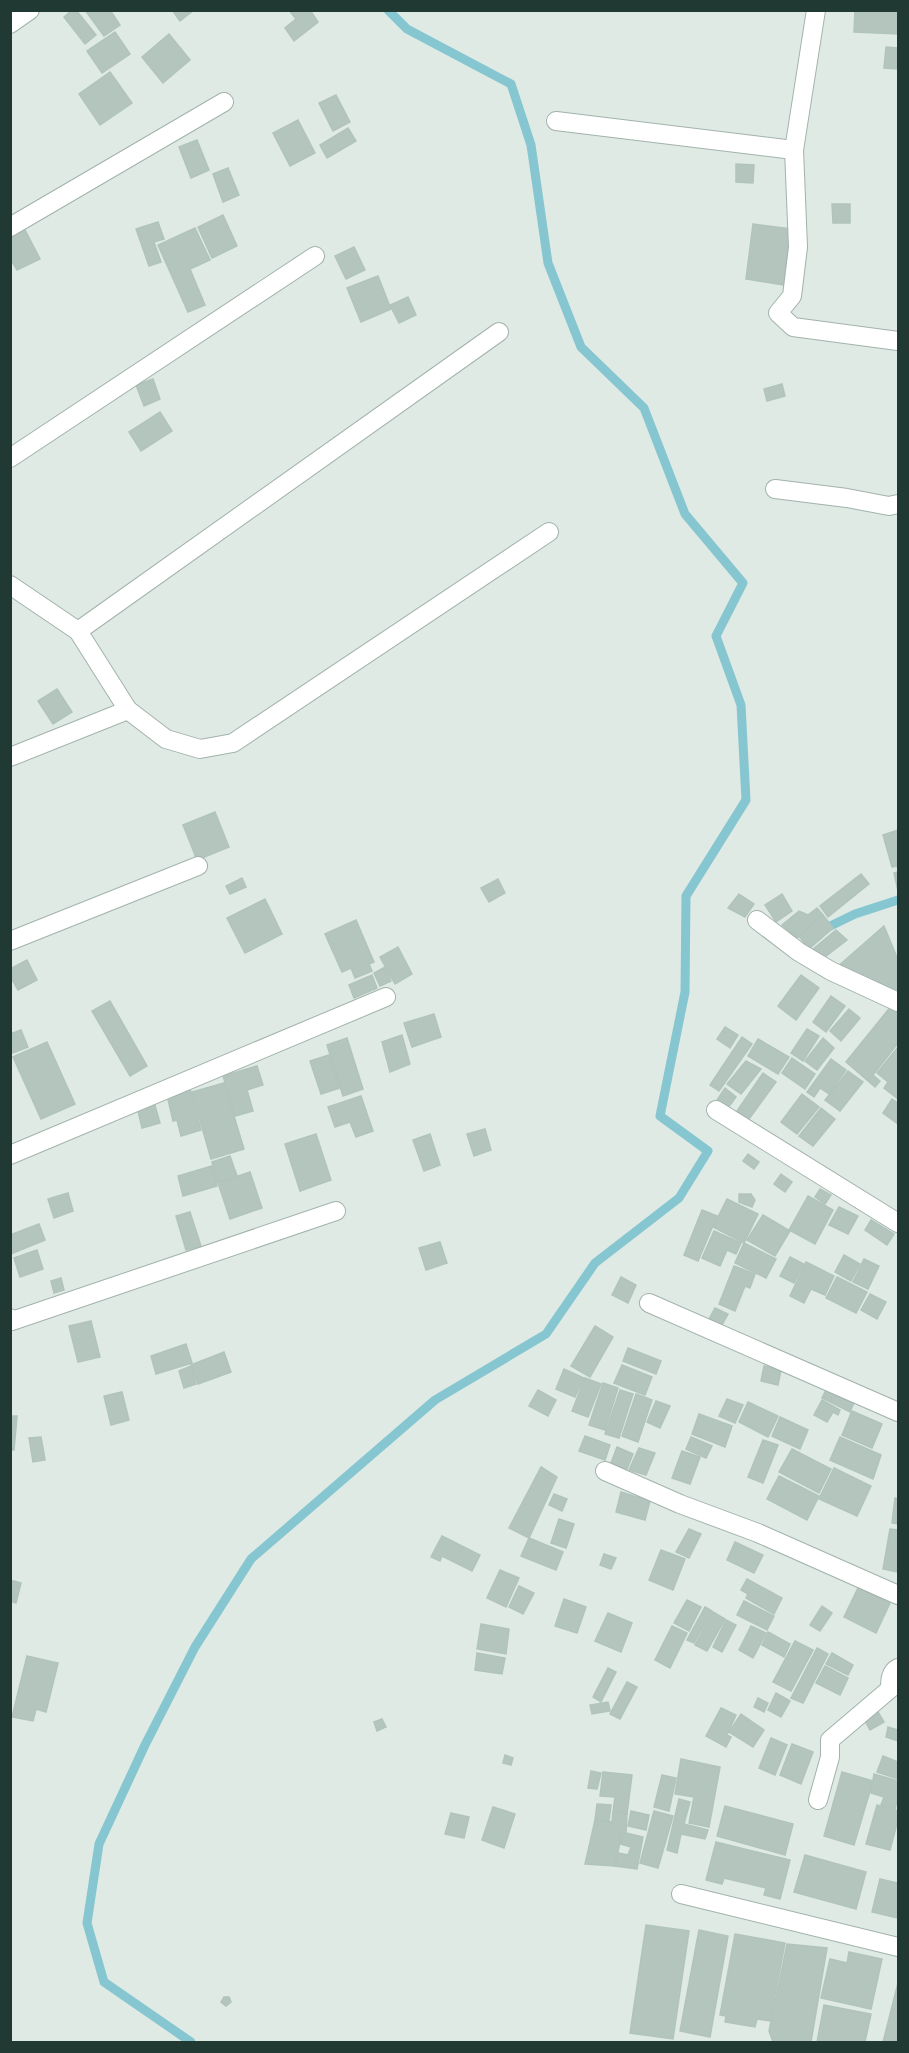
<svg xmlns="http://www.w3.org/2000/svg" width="909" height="2053" font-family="'Asap Condensed',sans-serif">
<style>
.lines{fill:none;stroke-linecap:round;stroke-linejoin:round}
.stream{stroke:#86c6d1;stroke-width:9}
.building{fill:#b4c5be;stroke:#b1c4bc;stroke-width:1.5}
.minor-casing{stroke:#a2b2ac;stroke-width:20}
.minor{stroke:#fff;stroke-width:18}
</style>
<rect width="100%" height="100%" fill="#dfeae5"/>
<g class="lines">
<g class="stream">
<path d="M820 931 855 914 898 900"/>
<path d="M191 2042 104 1982 87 1923 99 1844 145 1745 195 1647 251 1559 435 1400 546 1334 595 1263 679 1198 708 1151 660 1116 685 992 686 896 746 800 741 705 716 636 743 583 685 514 644 408 581 347 548 263 531 145 511 84 407 29 388 10"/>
</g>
</g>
<g class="building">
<path d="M72 10H76L96 35 85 44 64 17Z"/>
<path d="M85 10H110L120 25 104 36Z"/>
<path d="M172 10H194L180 21Z"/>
<path d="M289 10H310L318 22 294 41 285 28 296 19Z"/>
<path d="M855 10H898V34L854 32Z"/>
<path d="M115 32 130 54 102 73 87 51Z"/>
<path d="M169 34 190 60 163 83 142 57Z"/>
<path d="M886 47 898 48V69L884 68Z"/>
<path d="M110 72 132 103 100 125 79 94Z"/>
<path d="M336 95 350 122 333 131 319 103Z"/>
<path d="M298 120 315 153 290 166 273 133Z"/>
<path d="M348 128 356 141 327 158 320 145Z"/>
<path d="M197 140 209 170 191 178 179 147Z"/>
<path d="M736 164 754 165 753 183 736 182Z"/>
<path d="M228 168 239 195 223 202 213 174Z"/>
<path d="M832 204H850V223H833Z"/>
<path d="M223 215 237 246 212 258 198 227Z"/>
<path d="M158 222 164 239 154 242 161 262 149 266 136 229Z"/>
<path d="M753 224 791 229 783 285 746 279Z"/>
<path d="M24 228 40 259 17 270 10 258V235Z"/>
<path d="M195 228 210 260 190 269 205 305 188 312 158 245Z"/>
<path d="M354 247 365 270 346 279 335 256Z"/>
<path d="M378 276 391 309 361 322 347 288Z"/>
<path d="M408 297 416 315 399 323 390 305Z"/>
<path d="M153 379 160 399 144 406 136 385Z"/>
<path d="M782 384 785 396 767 401 764 389Z"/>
<path d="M160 412 172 431 141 451 129 432Z"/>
<path d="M57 689 72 712 53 724 38 701Z"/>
<path d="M215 812 229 847 197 860 183 825Z"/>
<path d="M898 830V866L892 867 883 835Z"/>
<path d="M898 872V891L894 873Z"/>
<path d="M861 874 869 884 828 917 820 906Z"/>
<path d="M242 878 246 887 230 894 226 886Z"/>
<path d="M498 879 505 893 489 902 481 888Z"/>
<path d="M739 894 754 904 745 917 728 908Z"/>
<path d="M782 894 792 911 776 922 765 905Z"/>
<path d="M265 899 282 934 245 953 227 918Z"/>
<path d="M817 908 823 915 797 938 782 925 799 911 808 915Z"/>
<path d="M823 915 833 928 809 949 799 936Z"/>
<path d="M356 920 374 962 369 964 372 971 355 978 351 968 342 972 325 934Z"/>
<path d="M884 926 898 960V988L890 994 836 968Z"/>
<path d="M836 930 847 940 821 960 812 950Z"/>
<path d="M398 947 412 974 395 984 380 957Z"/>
<path d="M27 960 37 980 18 990 10 976V969Z"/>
<path d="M385 967 391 981 380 986 374 973Z"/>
<path d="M372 975 377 988 354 998 349 985Z"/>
<path d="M801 975 819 988 796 1020 778 1006Z"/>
<path d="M831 996 845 1006 826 1032 813 1022Z"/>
<path d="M110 1001 147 1066 130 1076 92 1011Z"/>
<path d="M892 1005 898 1010V1043L873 1075 880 1081 875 1087 846 1062Z"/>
<path d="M849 1009 860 1018 841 1041 830 1031Z"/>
<path d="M434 1014 441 1037 412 1047 404 1023Z"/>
<path d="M725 1027 738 1035 730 1048 717 1039Z"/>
<path d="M807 1029 819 1036 803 1061 791 1053Z"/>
<path d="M21 1030 28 1047 10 1054V1034Z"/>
<path d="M402 1035 410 1064 390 1072 382 1042Z"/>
<path d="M742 1037 752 1044 719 1091 710 1085Z"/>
<path d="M347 1038 363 1089 343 1096 327 1045Z"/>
<path d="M823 1038 834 1048 817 1070 805 1061Z"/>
<path d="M758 1039 789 1057 778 1074 748 1056Z"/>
<path d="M47 1042 75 1104 41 1119 13 1057Z"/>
<path d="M898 1047V1099L884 1088 888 1082 877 1073Z"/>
<path d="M329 1055 340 1088 321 1094 310 1061Z"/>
<path d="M792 1058 815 1074 805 1089 782 1073Z"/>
<path d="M831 1059 846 1070 829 1094 820 1088 814 1097 807 1092Z"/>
<path d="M746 1061 761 1069 741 1094 727 1084Z"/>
<path d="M257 1066 263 1085 247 1090 253 1111 235 1116 223 1076Z"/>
<path d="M848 1071 863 1082 840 1111 825 1100Z"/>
<path d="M763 1073 776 1082 749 1119 737 1111Z"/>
<path d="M224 1083 244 1149 211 1159 192 1092Z"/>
<path d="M725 1088 736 1097 728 1108 717 1100Z"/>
<path d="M190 1089 201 1130 181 1136 177 1120 173 1121 167 1095Z"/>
<path d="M802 1094 819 1107 797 1134 781 1122Z"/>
<path d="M361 1096 373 1131 356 1137 350 1122 335 1127 328 1107Z"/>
<path d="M892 1099 898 1103V1124L883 1113Z"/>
<path d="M154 1102 160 1123 142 1128 137 1107Z"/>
<path d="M821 1108 835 1119 813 1146 799 1136Z"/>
<path d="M485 1129 491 1150 474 1156 467 1134Z"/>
<path d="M316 1134 331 1180 300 1191 285 1144Z"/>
<path d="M430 1134 440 1165 424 1171 413 1140Z"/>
<path d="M748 1154 759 1162 754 1169 743 1161Z"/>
<path d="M230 1156 237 1176 217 1182 212 1162Z"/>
<path d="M212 1166 217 1186 183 1196 178 1176Z"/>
<path d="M250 1172 262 1208 230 1219 218 1183Z"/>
<path d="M781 1174 792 1182 785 1192 774 1184Z"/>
<path d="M820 1189 831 1195 825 1204 815 1197Z"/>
<path d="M68 1193 73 1211 54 1218 48 1199Z"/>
<path d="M739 1194H751L755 1200 752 1207 739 1202Z"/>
<path d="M808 1196 833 1210 815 1244 789 1230Z"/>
<path d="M727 1199 758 1214 744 1243 713 1227Z"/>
<path d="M839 1207 858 1216 848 1234 829 1225Z"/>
<path d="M702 1210 717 1216 698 1261 684 1255Z"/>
<path d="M190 1212 201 1246 186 1250 176 1216Z"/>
<path d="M763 1215 790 1231 775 1256 747 1240Z"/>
<path d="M871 1220 894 1234 887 1245 865 1230Z"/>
<path d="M39 1224 45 1240 11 1254 10 1235Z"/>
<path d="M714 1231 741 1243 736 1254 727 1250 720 1266 702 1258Z"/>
<path d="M440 1242 447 1263 426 1270 419 1248Z"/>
<path d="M744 1243 776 1259 766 1278 735 1263Z"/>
<path d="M37 1250 43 1269 20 1277 14 1258Z"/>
<path d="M844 1255 860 1264 851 1281 835 1272Z"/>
<path d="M790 1257 804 1264 794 1283 780 1276Z"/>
<path d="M864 1259 879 1266 868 1289 853 1282Z"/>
<path d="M806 1262 834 1276 825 1295 811 1289 804 1303 790 1296Z"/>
<path d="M734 1266 755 1274 750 1288 745 1286 735 1311 719 1304Z"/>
<path d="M621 1277 636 1285 628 1303 612 1295Z"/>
<path d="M837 1277 867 1292 856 1313 826 1298Z"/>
<path d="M61 1278 64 1290 54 1293 51 1281Z"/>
<path d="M870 1294 886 1302 877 1319 861 1310Z"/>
<path d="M715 1308 728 1314 722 1325 709 1319Z"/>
<path d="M91 1321 100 1357 78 1362 69 1326Z"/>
<path d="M595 1326 613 1337 590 1377 571 1366Z"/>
<path d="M186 1344 192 1363 156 1374 151 1356Z"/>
<path d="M628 1348 661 1361 656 1374 623 1361Z"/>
<path d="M224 1352 231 1372 198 1384 191 1365Z"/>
<path d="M622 1365 652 1377 645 1395 614 1383Z"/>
<path d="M191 1366 196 1384 184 1388 179 1371Z"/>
<path d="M764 1366 781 1370 778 1385 761 1381Z"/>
<path d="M564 1369 584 1378 575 1397 556 1389Z"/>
<path d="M585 1378 601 1384 588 1417 572 1411Z"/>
<path d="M603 1383 618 1388 605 1430 589 1425Z"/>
<path d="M828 1386 855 1400 850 1412 822 1398Z"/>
<path d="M538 1390 556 1400 548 1416 529 1406Z"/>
<path d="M620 1390 633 1394 619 1438 605 1434Z"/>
<path d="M122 1392 129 1420 111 1425 104 1396Z"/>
<path d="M636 1394 652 1400 638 1442 622 1436Z"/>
<path d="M727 1399 743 1405 735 1423 719 1416Z"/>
<path d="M822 1400 840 1410 838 1415 833 1412 827 1422 814 1415Z"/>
<path d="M656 1401 670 1406 660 1428 647 1422Z"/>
<path d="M748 1402 778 1416 768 1437 739 1422Z"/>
<path d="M852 1411 882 1424 872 1448 842 1435Z"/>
<path d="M699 1414 732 1426 725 1447 692 1434Z"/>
<path d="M10 1416H17L14 1450H10Z"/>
<path d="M780 1417 808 1430 800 1449 772 1436Z"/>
<path d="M585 1436 610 1445 605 1460 579 1451Z"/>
<path d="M41 1437 45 1460 33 1462 29 1438Z"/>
<path d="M691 1437 712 1446 706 1458 686 1449Z"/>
<path d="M840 1437 881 1455 873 1479 830 1460Z"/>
<path d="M763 1440 778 1445 763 1483 748 1477Z"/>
<path d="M617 1447 633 1454 627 1469 611 1463Z"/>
<path d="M639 1448 655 1453 646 1475 629 1470Z"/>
<path d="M792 1449 831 1469 819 1493 779 1472Z"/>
<path d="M682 1451 700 1457 690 1484 672 1478Z"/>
<path d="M541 1467 557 1477 529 1538 509 1528Z"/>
<path d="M834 1468 871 1486 857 1516 819 1499Z"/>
<path d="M779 1476 819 1496 807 1520 767 1499Z"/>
<path d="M621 1492 650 1501 645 1520 616 1512Z"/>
<path d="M554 1494 567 1499 562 1511 549 1505Z"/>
<path d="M895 1498 898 1499V1528V1524L892 1523Z"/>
<path d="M559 1519 574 1524 566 1548 551 1543Z"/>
<path d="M689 1529 701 1534 689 1558 676 1552Z"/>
<path d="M890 1529 898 1530V1572L883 1569Z"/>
<path d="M442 1536 480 1555 472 1571 442 1556 440 1561 431 1557Z"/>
<path d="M529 1538 563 1552 556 1570 521 1556Z"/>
<path d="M735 1542 763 1555 754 1573 727 1560Z"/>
<path d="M661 1550 685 1559 673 1590 649 1580Z"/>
<path d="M604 1554 616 1558 611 1569 600 1565Z"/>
<path d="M500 1570 519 1578 506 1607 487 1598Z"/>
<path d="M747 1579 782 1598 774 1614 746 1598 748 1594 741 1590Z"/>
<path d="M10 1580 21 1583 16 1603 10 1601Z"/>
<path d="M519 1586 534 1593 523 1614 509 1607Z"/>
<path d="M858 1588 890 1603 876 1633 844 1617Z"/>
<path d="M564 1599 586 1607 577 1633 555 1626Z"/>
<path d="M687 1600 701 1607 689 1631 674 1623Z"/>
<path d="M744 1601 774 1616 767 1630 737 1615Z"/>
<path d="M822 1606 832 1613 820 1631 810 1625Z"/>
<path d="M705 1607 712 1611 694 1643 687 1640Z"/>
<path d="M713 1612 725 1619 707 1651 695 1645Z"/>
<path d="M608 1613 632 1623 621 1652 595 1641Z"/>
<path d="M726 1620 736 1625 722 1652 713 1647Z"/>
<path d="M481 1624 509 1629 506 1654 477 1649Z"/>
<path d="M672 1626 687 1633 670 1668 655 1660Z"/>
<path d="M751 1626 766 1633 753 1658 739 1650Z"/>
<path d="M768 1632 790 1644 784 1657 762 1645Z"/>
<path d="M795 1641 813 1650 791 1691 773 1682Z"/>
<path d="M817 1648 828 1654 803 1703 791 1698Z"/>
<path d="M477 1653 505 1658 502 1674 475 1670Z"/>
<path d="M832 1653 853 1665 848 1675 826 1664Z"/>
<path d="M27 1656 58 1663 46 1712 36 1709 33 1721 12 1717Z"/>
<path d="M825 1666 848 1678 840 1695 816 1683Z"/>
<path d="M608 1668 616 1672 601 1702 593 1697Z"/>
<path d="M627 1682 637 1687 620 1719 610 1714Z"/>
<path d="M776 1693 790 1701 781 1717 768 1710Z"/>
<path d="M758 1698 768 1703 764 1712 754 1707Z"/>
<path d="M608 1702 610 1711 592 1714 590 1705Z"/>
<path d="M721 1708 736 1715 727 1735 731 1737 726 1747 706 1736Z"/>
<path d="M878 1712 884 1722 870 1730 865 1721Z"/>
<path d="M741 1714 764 1730 753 1747 729 1732Z"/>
<path d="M382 1719 386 1727 377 1731 374 1722Z"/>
<path d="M888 1727 898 1730V1741L886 1737Z"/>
<path d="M771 1738 787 1745 775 1775 759 1768Z"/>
<path d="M792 1744 813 1752 801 1784 780 1775Z"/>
<path d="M505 1755 513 1758 511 1765 503 1763Z"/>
<path d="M883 1756 898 1762V1779L877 1772Z"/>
<path d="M681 1759 720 1767 709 1827 689 1823 694 1797 675 1794Z"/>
<path d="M591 1771 601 1773 597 1789 588 1788Z"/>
<path d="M603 1772 632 1775 627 1814 613 1812 615 1797 600 1796Z"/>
<path d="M842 1772 873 1781 854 1845 824 1836Z"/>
<path d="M874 1774 898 1781V1796L895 1809 881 1805 884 1797 871 1793Z"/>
<path d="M662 1775 676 1778 669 1811 654 1807Z"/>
<path d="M679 1799 690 1802 684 1824 708 1830 705 1839 681 1834 677 1853 667 1850Z"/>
<path d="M597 1804 611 1805 609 1821 595 1820Z"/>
<path d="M877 1805 898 1811V1820L890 1850 866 1844Z"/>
<path d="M725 1806 793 1824 785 1855 717 1836Z"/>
<path d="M493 1807 515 1814 504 1848 482 1840Z"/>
<path d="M631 1811 649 1815 646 1830 628 1826Z"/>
<path d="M654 1811 673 1816 658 1868 640 1863Z"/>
<path d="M613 1812 627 1814 626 1833 622 1832 615 1866 585 1864 595 1820 612 1822Z"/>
<path d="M451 1813 469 1817 464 1838 445 1834Z"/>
<path d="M622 1832 643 1837 637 1869 615 1866 618 1853 628 1855 631 1847 620 1844Z"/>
<path d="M716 1842 790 1860 780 1899 764 1895 766 1888 724 1878 722 1884 706 1880Z"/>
<path d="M805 1855 866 1872 856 1909 794 1892Z"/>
<path d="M880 1879 898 1883V1918L872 1912Z"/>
<path d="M646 1925 689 1931 673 2039 630 2033Z"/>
<path d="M699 1930 728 1936 710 2037 680 2031Z"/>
<path d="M735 1934 785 1943 770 2021 757 2019 755 2027 725 2022 726 2016 720 2015Z"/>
<path d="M787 1944 827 1948 811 2042H773L769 2031Z"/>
<path d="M849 1952 882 1959 871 2009 821 1998 830 1959 847 1963Z"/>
<path d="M898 1983V2042H883Z"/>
<path d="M224 1997H229L231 2002 226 2006 221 2002Z"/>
<path d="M824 2005 871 2014 865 2042H817Z"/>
</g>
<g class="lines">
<defs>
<g id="minor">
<path d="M816 10 794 150 798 247 792 296 778 313 793 327 898 341"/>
<path d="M10 24 30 10"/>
<path d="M556 121 794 150"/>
<path d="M10 227 224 102"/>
<path d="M10 458 315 256"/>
<path d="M775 489 847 498 889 506 898 504"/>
<path d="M10 585 78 631 128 710 166 739 200 749 233 743 549 532"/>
<path d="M78 631 499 332"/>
<path d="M10 757 128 710"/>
<path d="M757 920 799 952 831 971 898 1002"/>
<path d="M10 941 198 866"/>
<path d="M716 1110 898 1223"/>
<path d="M10 1155 386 997"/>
<path d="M649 1303 898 1412"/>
<path d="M10 1318 12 1321 336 1211"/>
<path d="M605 1471 680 1504 758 1533 898 1595"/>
<path d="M818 1800 830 1757V1740L890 1689C890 1681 890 1672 898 1668"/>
<path d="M681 1894 898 1947"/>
</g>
</defs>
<use href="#minor" class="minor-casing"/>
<use href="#minor" class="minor"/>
</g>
<rect width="909" height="2053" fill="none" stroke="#203a33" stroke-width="24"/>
</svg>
